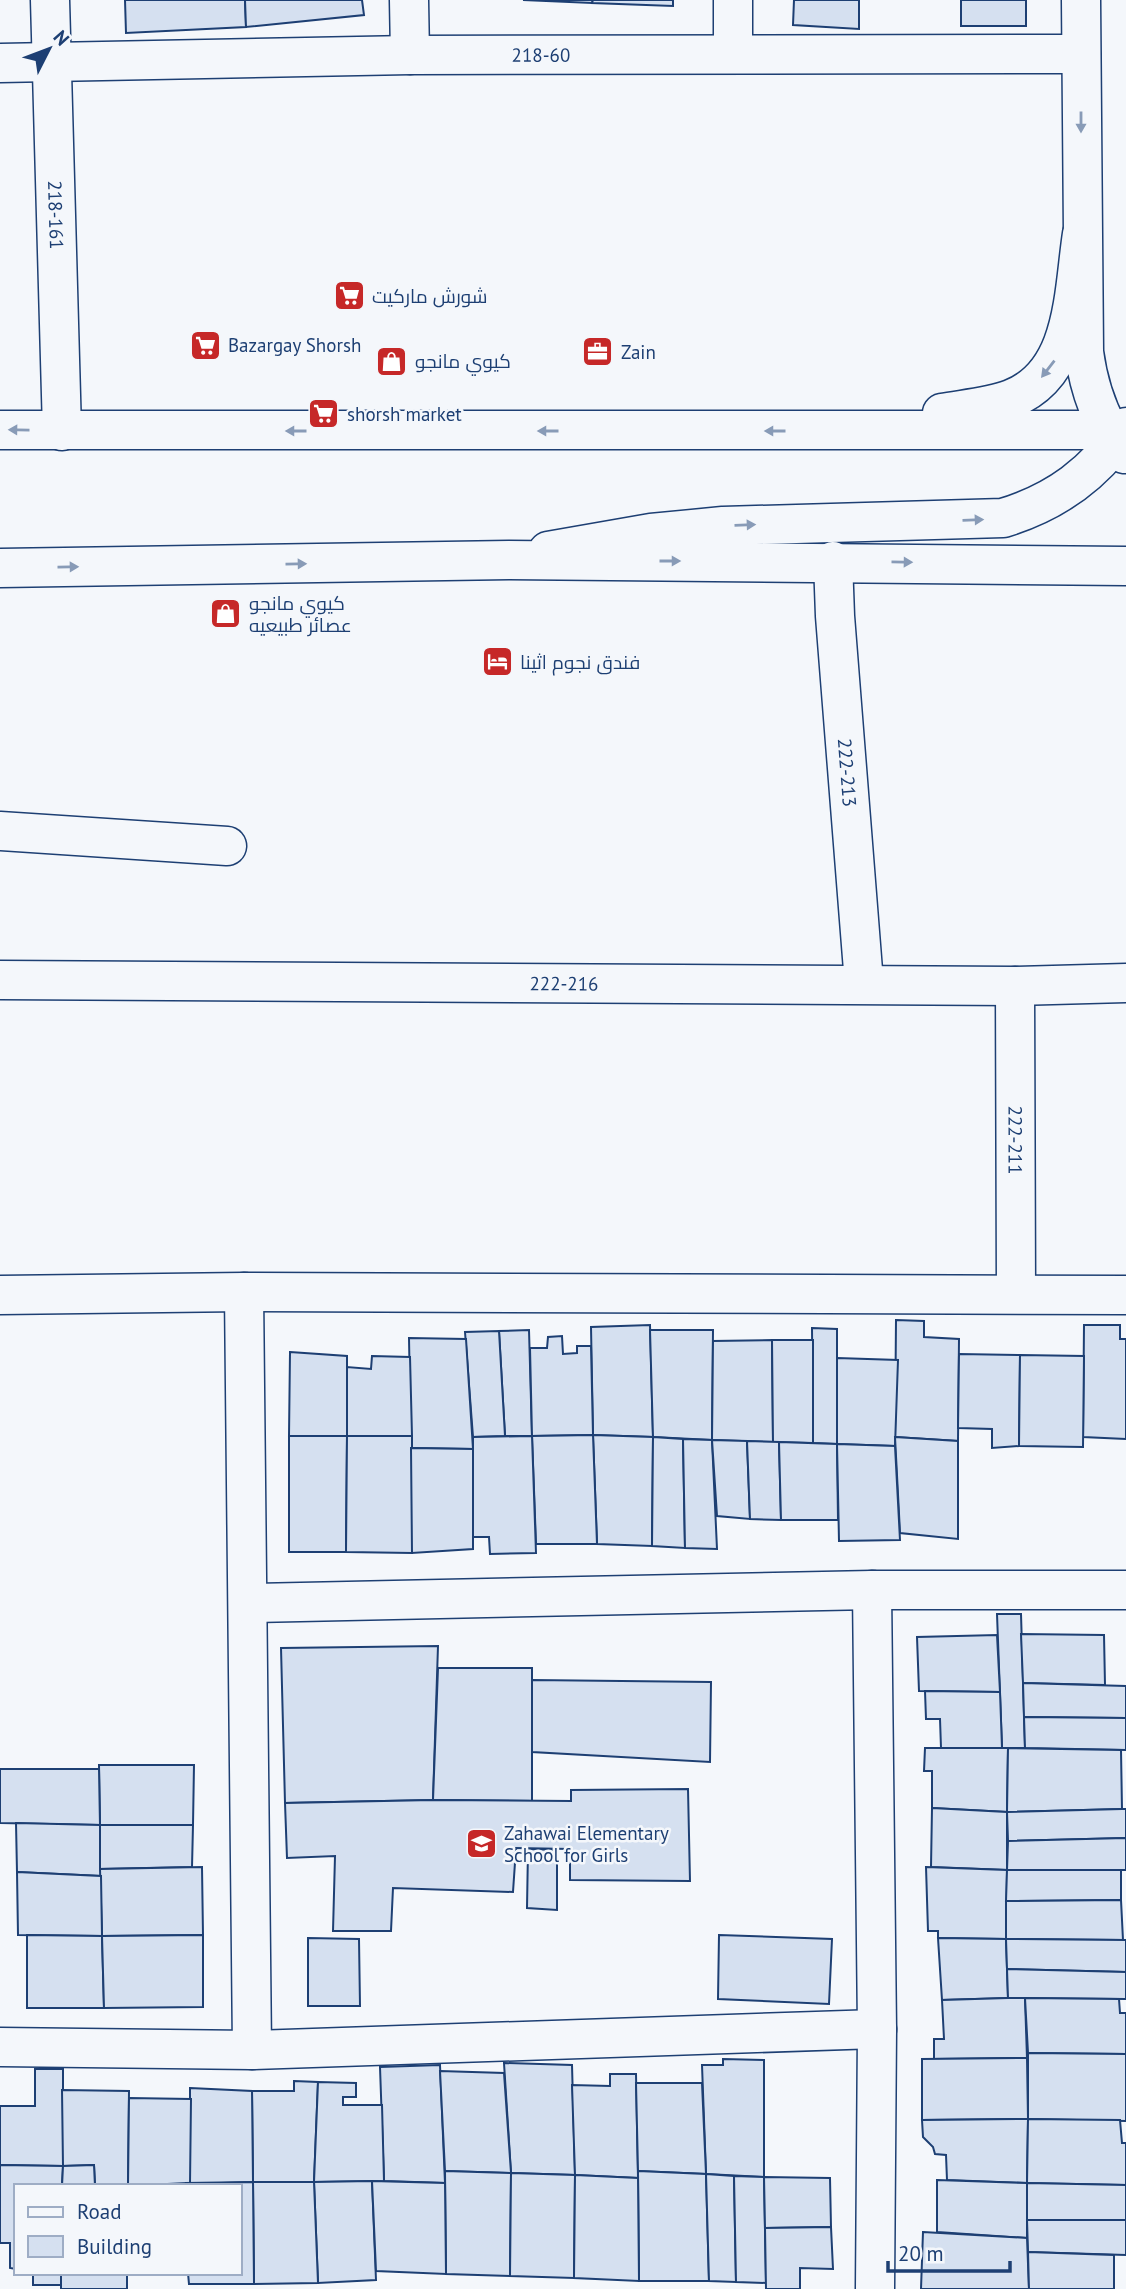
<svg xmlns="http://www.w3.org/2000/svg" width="1126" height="2289" font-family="'PT Sans',Cairo,sans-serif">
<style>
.building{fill:#d5e0f0;stroke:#1d3f73;stroke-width:2}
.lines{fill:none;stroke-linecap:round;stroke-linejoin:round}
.minor-casing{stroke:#1d3f73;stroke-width:41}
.major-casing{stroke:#1d3f73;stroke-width:41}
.highway-casing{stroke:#1d3f73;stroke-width:41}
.minor{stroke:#f4f7fb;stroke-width:38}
.major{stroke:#f4f7fb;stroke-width:38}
.highway{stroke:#f4f7fb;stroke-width:38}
.oneway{fill:#889bb7}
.labels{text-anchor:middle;stroke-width:5;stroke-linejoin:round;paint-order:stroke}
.street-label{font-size:19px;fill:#1d3f73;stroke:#f4f7fb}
.poi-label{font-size:19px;fill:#1d3f73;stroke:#f4f7fb;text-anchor:start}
</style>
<rect width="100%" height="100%" fill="#f4f7fb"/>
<g class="building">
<path d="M125 0H245L246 27 126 33Z"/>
<path d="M245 0H362L364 15 246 27Z"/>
<path d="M523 0H593L592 3Z"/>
<path d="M593 0H673V6L592 3Z"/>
<path d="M794 0H859V29L793 25Z"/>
<rect x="961" y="0" width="65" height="26"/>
<path d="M896 1320 924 1321V1337L959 1339 958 1441 895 1437Z"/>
<path d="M650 1325 653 1437 593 1435 591 1327Z"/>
<path d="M1084 1325H1120V1339H1126V1439L1083 1437Z"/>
<path d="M812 1328 837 1329V1444L813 1443Z"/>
<path d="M529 1330 532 1436H505L499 1331Z"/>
<path d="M650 1330H713L712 1440 653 1437Z"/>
<path d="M499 1331 505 1436 473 1437 465 1332Z"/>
<path d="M562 1336 563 1354 577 1353V1346H591L593 1435 532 1436 530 1348H547L548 1337Z"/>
<path d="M409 1338 466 1339 473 1449 411 1448Z"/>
<path d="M772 1340 773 1442 712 1440 713 1341Z"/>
<path d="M772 1340H813V1443L773 1442Z"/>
<path d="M290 1352 347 1356V1436H289Z"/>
<path d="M959 1354 1020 1355 1019 1446 992 1448V1429L958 1428Z"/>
<path d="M1020 1355 1084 1356 1083 1447 1019 1446Z"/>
<path d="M372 1356 410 1357 412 1436H347V1367L371 1369Z"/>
<path d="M837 1358 898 1360 895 1446 837 1444Z"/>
<path d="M593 1435 653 1437 652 1546 597 1544Z"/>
<path d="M593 1435 597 1544H536L532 1436Z"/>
<path d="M289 1436H347L346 1552H289Z"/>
<path d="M347 1436H412V1553L346 1552Z"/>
<path d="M532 1436 536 1553 490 1554 489 1537H473V1437Z"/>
<path d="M653 1437 683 1439 685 1548 652 1546Z"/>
<path d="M895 1437 958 1441V1539L900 1533Z"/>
<path d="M683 1439 712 1440 717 1549 685 1548Z"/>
<path d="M712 1440 747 1441 750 1519 717 1516Z"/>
<path d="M747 1441 779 1442 781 1520 750 1519Z"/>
<path d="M779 1442 837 1444 838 1520H781Z"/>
<path d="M837 1444 895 1446 900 1540 839 1541Z"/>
<path d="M411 1448 473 1449V1549L412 1553Z"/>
<path d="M997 1614H1021L1025 1748H1002Z"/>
<path d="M1021 1634 1104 1635 1105 1685 1023 1683Z"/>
<path d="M997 1635 1000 1692 919 1691 917 1637Z"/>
<path d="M438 1646 433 1800 285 1803 281 1648Z"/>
<path d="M438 1668H532V1801L433 1800Z"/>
<path d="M532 1680 711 1682 710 1762 532 1752Z"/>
<path d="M1023 1683 1126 1686V1718L1024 1717Z"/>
<path d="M925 1691 1000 1692 1002 1748H941L940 1719H926Z"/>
<path d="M1024 1717 1126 1718V1750L1025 1748Z"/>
<path d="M925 1748H1008L1007 1812 932 1808V1771H924Z"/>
<path d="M1008 1748 1121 1750 1122 1809 1007 1812Z"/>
<path d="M99 1765H194L193 1825H100Z"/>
<path d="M0 1769H99L100 1825 0 1823Z"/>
<path d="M688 1789 690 1881 570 1880V1849L516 1848 513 1892 393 1888 391 1931H333L335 1856 287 1858 285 1803 433 1800 571 1801V1790Z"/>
<path d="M932 1808 1007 1812V1870L931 1867Z"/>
<path d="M1122 1809H1126V1838L1008 1841 1007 1812Z"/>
<path d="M16 1823 100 1825 101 1876 17 1872Z"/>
<path d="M100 1825H193L192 1867 100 1869Z"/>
<path d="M1126 1838V1870H1007L1008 1841Z"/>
<path d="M528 1849 557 1850V1910L527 1908Z"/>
<path d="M202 1867 203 1935 102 1936 100 1869Z"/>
<path d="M926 1867 1007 1870 1006 1939 938 1938V1931H928Z"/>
<path d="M1007 1870H1121V1900L1006 1901Z"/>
<path d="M17 1872 101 1876 102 1936 18 1935Z"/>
<path d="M1121 1900 1123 1940 1006 1939V1901Z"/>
<path d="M27 1935 102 1936 104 2008H27Z"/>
<path d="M203 1935V2007L104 2008 102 1936Z"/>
<path d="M719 1935 832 1939 829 2004 718 1999Z"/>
<path d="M308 1938 359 1939 360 2006H308Z"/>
<path d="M938 1938 1006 1939 1008 1998 942 2000Z"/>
<path d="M1006 1939 1126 1940V1972L1007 1969Z"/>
<path d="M1007 1969 1126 1972V1999L1008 1998Z"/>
<path d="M1008 1998H1025L1027 2058 934 2059V2039H944L942 2000Z"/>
<path d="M1025 1998 1119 1999 1120 2013H1126V2054L1028 2053Z"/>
<path d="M1028 2053 1126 2054V2121L1028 2119Z"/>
<path d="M1027 2058 1028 2119 922 2120V2059Z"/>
<path d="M723 2059 764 2060V2177L706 2174 702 2065H723Z"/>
<path d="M504 2063 572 2065 575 2175 511 2173Z"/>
<path d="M440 2065 445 2183 384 2181 380 2067Z"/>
<path d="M35 2069H63V2166L0 2165V2106H35Z"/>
<path d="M440 2071 504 2073 511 2173 445 2171Z"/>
<path d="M610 2074H636L638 2178 575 2175 572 2085 610 2086Z"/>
<path d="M294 2081 318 2082 314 2182H253L252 2091H294Z"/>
<path d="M318 2082 356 2083V2097H343V2105H382L384 2181 314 2182Z"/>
<path d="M636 2083H702L706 2174 638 2171Z"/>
<path d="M190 2088 252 2091 253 2182 190 2184Z"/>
<path d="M62 2090 129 2091 128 2186H95L94 2165 63 2166Z"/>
<path d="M129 2098 191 2099 190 2184 128 2186Z"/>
<path d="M1028 2119 1027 2183 947 2180 946 2155 935 2154 933 2147 923 2137 922 2120Z"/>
<path d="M1028 2119 1120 2120 1122 2143H1126V2185L1027 2183Z"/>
<path d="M0 2165 63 2166 62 2186H16V2269L10 2268V2243H0Z"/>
<path d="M94 2165 95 2186H128H62L63 2166Z"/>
<path d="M445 2171 511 2173 510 2276 446 2274Z"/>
<path d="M638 2171 706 2174 709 2281H639Z"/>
<path d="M511 2173 575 2175 574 2278 510 2276Z"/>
<path d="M706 2174 734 2176 736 2282 709 2281Z"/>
<path d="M575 2175 638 2178 639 2281 574 2278Z"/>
<path d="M734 2176 764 2177 766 2283 736 2282Z"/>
<path d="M764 2177 830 2178 831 2227 765 2228Z"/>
<path d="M937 2180 1027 2183V2238L937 2232Z"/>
<path d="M372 2181 376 2280 318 2283 314 2182Z"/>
<path d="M372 2181 445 2183 446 2274 376 2271Z"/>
<path d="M253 2182H314L318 2283 254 2284Z"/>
<path d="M253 2182 254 2284H189L188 2273H240V2186H186V2183Z"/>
<path d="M186 2183V2186H128Z"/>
<path d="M1027 2183 1126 2185V2220H1027Z"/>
<path d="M1027 2220H1126V2255L1028 2252Z"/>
<path d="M831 2227 833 2269 800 2268V2289H766L765 2228Z"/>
<path d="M923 2232 1027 2238 1029 2289H921Z"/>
<path d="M1028 2252 1114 2255V2289H1029Z"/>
<rect x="33" y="2273" width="28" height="12"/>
<rect x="61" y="2273" width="66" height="16"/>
</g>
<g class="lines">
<defs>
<g id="minor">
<path id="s1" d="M50 0 62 431"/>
<path d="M409 0 410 55"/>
<path d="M733 0V53"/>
<path id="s2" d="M0 63 410 55 1081 54"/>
<path id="s3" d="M833 561 835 616 864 983"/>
<path d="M0 831 227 846"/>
<path id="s4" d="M0 980 1015 986 1126 983"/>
<path id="s5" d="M1015 986 1016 1293"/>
<path d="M244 1292 252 2050"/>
<path d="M0 1295 244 1292 1126 1295"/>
<path d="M872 1590 877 2029 875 2289"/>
<path d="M249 1603 872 1590H1126"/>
<path d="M0 2047 252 2050 877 2029"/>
</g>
<g id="major">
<path d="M1081 0 1084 352C1089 390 1101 423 1124 454"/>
<path d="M548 551 651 533 723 526 1003 518C1056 502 1096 473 1126 427"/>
</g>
<g id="highway">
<path d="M942 413C964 409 990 407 1011 399 1076 374 1073 292 1082 234"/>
<path d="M0 430H1126"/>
<path d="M0 568 509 560 1126 566"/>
</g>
</defs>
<use href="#minor" class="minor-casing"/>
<use href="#major" class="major-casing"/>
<use href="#highway" class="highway-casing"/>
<use href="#minor" class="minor"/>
<use href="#major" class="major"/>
<use href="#highway" class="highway"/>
</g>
<defs><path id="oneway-solid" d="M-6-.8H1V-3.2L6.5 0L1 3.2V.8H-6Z" transform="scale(1.75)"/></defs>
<g class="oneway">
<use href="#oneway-solid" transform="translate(1081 122) rotate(90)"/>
<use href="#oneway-solid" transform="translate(1048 369) rotate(128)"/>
<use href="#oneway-solid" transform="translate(19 430) rotate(-179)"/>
<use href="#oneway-solid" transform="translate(296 431) rotate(-180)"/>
<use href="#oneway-solid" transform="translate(548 431) rotate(-180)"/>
<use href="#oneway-solid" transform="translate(775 431) rotate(-180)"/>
<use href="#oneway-solid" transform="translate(973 520) rotate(-2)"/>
<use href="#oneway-solid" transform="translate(745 525) rotate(-2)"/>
<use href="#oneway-solid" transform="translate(670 561)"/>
<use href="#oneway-solid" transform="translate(902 562) rotate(1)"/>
<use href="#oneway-solid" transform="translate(296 564) rotate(-1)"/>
<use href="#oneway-solid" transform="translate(68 567) rotate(-1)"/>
</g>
<defs>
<symbol id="supermarket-square" viewBox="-11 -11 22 22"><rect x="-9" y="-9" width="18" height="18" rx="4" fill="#c62828" stroke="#f4f7fb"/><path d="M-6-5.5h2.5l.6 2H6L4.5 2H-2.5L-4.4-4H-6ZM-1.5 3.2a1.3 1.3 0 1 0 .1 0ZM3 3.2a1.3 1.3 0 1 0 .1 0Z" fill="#fff"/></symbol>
<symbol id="office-square" viewBox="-11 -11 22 22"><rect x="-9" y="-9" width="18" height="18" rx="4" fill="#c62828" stroke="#f4f7fb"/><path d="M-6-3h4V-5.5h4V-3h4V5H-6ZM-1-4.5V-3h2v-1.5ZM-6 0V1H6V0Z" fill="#fff"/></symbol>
<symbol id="shop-square" viewBox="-11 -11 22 22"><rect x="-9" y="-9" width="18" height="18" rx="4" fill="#c62828" stroke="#f4f7fb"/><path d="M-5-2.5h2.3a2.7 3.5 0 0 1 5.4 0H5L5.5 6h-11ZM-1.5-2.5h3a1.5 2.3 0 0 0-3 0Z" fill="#fff"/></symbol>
<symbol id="hotel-square" viewBox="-11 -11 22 22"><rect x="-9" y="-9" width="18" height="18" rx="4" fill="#c62828" stroke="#f4f7fb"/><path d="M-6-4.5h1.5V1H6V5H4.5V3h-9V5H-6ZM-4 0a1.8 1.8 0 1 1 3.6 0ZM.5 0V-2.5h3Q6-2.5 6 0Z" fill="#fff"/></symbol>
<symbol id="school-square" viewBox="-11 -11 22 22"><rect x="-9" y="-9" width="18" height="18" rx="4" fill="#c62828" stroke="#f4f7fb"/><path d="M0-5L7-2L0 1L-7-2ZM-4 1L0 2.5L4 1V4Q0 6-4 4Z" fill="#fff"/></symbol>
</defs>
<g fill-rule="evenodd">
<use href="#supermarket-square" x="332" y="278" width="35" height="35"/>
<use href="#supermarket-square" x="188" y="328" width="35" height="35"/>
<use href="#office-square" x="580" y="334" width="35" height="35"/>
<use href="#shop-square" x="374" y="344" width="35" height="35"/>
<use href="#supermarket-square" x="306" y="396" width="35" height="35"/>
<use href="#shop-square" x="208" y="596" width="35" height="35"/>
<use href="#hotel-square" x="480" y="644" width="35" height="35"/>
<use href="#school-square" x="464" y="1826" width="35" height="35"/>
</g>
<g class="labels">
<g class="street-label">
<text dy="7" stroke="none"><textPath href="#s2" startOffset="541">218-60</textPath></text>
<text dy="7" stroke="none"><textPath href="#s1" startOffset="215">218-161</textPath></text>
<text dy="7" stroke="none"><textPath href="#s3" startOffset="212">222-213</textPath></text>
<text dy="7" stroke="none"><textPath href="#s4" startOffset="564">222-216</textPath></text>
<text dy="7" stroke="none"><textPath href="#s5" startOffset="154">222-211</textPath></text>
</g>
<g class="poi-label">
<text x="372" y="303">شورش ماركيت</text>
<text x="228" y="352">Bazargay Shorsh</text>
<text x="621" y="359">Zain</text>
<text x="415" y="368">كيوي مانجو</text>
<text x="347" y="421">shorsh market</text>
<text x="249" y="610">كيوي مانجو<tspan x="249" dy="22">عصائر طبيعيه</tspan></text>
<text x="520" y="669">فندق نجوم اثينا</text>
<text x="504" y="1840">Zahawai Elementary<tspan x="504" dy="22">School for Girls</tspan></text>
</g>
</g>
<rect x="14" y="2184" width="228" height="91" fill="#f4f7fb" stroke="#9eadc5" stroke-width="2"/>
<rect x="28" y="2207" width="35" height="10" fill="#f4f7fb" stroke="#9eadc5" stroke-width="2"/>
<text x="77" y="2219" font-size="21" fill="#1d3f73">Road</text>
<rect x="28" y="2236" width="35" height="21" fill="#d5e0f0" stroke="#9eadc5" stroke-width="2"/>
<text x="77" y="2254" font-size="21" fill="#1d3f73">Building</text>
<g transform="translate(49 49) rotate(48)" stroke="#f4f7fb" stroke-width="5" paint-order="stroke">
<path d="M0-5L12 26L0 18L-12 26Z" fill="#1d3f73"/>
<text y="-10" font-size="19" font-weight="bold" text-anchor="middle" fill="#1d3f73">N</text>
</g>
<path d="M888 2261v10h122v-10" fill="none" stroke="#1d3f73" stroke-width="3.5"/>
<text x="898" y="2261" font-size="21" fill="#1d3f73" stroke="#f4f7fb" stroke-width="5" paint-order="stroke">20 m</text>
</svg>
